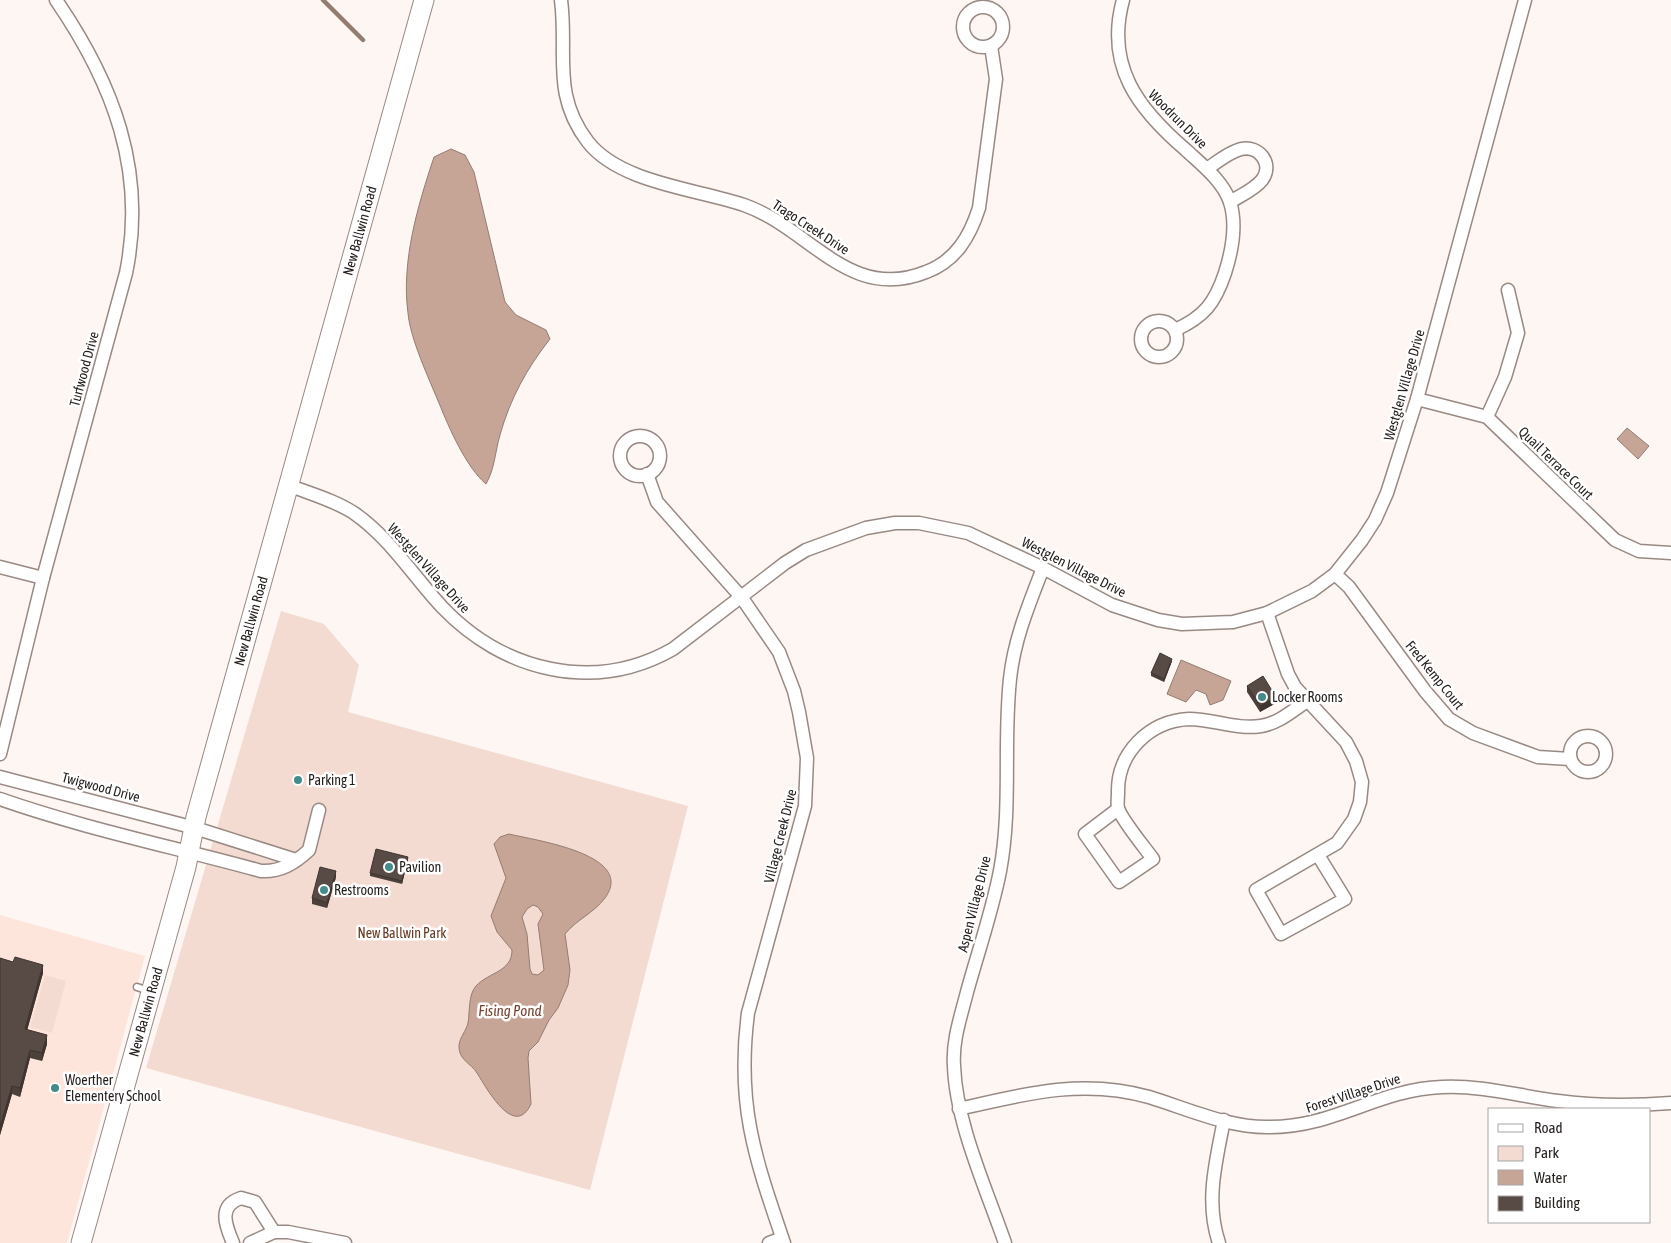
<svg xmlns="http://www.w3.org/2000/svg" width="1671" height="1243" font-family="'Asap Condensed',sans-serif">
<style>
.built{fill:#fee5db}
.green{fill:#f3dbd2}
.water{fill:#c6a496;stroke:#957c71;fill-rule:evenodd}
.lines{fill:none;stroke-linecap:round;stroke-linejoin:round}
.stream{stroke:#957c71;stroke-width:4.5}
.service-casing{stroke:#988983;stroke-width:9}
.minor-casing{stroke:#988983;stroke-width:15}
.secondary-casing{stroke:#988983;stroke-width:21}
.service{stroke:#fff;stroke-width:6}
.minor{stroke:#fff;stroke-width:12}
.secondary{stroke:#fff;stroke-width:19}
.wall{fill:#4c403a}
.shaded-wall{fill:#3e3430}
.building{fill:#584a44;stroke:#3e3430}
.poi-dot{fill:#448c8b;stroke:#fff;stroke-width:2}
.labels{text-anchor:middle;stroke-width:5;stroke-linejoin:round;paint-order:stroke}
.street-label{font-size:14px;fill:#231d1b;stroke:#fff}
.poi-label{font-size:14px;fill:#231d1b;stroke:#fff;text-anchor:start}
.park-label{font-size:14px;fill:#673822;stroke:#fff}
.water-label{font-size:15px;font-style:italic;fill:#75442f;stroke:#fff}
</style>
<rect width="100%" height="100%" fill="#fdf6f3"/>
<path class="built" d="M0 915 145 956 67 1243H0Z"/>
<g class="green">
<path d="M281 611 324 624 359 665 348 712 688 806 590 1190 146 1068Z"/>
<path d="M45 975 66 981 52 1033 30 1027Z"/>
</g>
<g class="water">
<path d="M451 149 465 155 474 172 505 302 516 315 546 330 550 339C527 368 510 399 500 435 495 452 495 468 486 484 466 467 449 428 439 403 429 379 410 338 408 313 401 261 418 205 434 157Z"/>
<path d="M1627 428 1649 446 1638 459 1617 439Z"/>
<path d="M1181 660 1231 681 1223 700 1210 705 1206 694 1196 690 1186 702 1167 694Z"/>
<path d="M509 834C533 840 637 854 605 898 594 913 576 920 565 934L570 970 568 985 558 1008 549 1020 538 1042 529 1051 528 1058 531 1104C514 1140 486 1087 477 1073 471 1063 458 1060 459 1045 460 1037 466 1031 468 1023 470 1012 468 995 476 986 489 972 512 972 512 950L497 932 491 916 506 878 494 844 500 837ZM533 905 538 907 543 914 538 924 544 970 538 975 532 974 530 969 527 934 522 917 527 909Z"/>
</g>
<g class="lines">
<path class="stream" d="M323 0 363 40"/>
<defs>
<path id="service" d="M137 987 149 991"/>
<g id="minor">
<path d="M561 0C568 53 551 94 588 142 620 183 697 189 744 205 810 228 849 303 926 272 956 261 970 236 979 208L996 79 991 46"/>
<path d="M1123 0C1105 66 1138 109 1186 150 1201 164 1223 181 1230 202 1237 224 1232 251 1225 273 1215 303 1204 317 1175 330"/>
<circle cx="983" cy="27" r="20"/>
<path d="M1207 169C1217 162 1229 152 1241 149 1259 145 1274 164 1262 180 1254 190 1241 195 1230 202"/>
<circle cx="1159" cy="339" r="18"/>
<path d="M1417 399 1487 417 1615 540 1639 551 1671 553"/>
<path d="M1487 417 1505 377 1518 333 1508 290"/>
<circle cx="640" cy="456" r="20"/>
<path d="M647 474 657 502 742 598 779 652 794 691 799 712 807 758 805 806 748 1013C736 1105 755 1158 784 1243"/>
<path d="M288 485C311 494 334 500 354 513 390 538 413 576 442 607 503 671 594 694 673 649L785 563 806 550 866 528 895 523H919L968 533 1043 568 1112 605 1158 620 1182 624 1233 622 1267 613 1312 591 1335 574 1362 540 1375 520 1387 493 1417 399 1525 0"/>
<path d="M0 567 43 578"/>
<path d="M1335 574 1349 587 1425 691 1449 719 1473 733 1538 757 1570 759"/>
<path d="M1267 613 1288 674 1295 687 1346 742 1356 761 1362 782 1360 802 1354 819 1337 843 1256 890 1281 934 1345 899 1318 855"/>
<circle cx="1588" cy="754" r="18"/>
<path d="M0 754 43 578 126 273C147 171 113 83 56 0"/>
<path d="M0 777 195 828 296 860"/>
<path d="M0 799C86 829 174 847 261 871 281 872 295 863 309 850L319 810"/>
<path d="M1118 809 1085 834 1119 882 1153 859C1145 848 1121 819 1118 808 1117 804 1118 798 1118 793 1117 753 1149 721 1189 719 1213 719 1237 730 1261 726 1279 723 1292 711 1307 701"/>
<path d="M959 1109C1024 1094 1083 1078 1149 1097 1188 1109 1229 1128 1270 1127 1335 1127 1379 1089 1442 1087 1481 1085 1519 1096 1558 1101 1595 1106 1633 1106 1671 1103"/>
<path d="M233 1243C226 1226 217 1206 241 1198L255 1202 274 1232"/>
<path d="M250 1243 274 1232H288L345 1243"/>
<path d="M769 1243 782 1238"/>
<path d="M1005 1243C986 1188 956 1123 954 1066 952 1041 961 1016 967 992 978 952 992 912 1000 871 1012 807 1003 744 1010 679 1014 640 1029 604 1043 568"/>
<path d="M1219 1243C1205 1202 1216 1161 1224 1120"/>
</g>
<g id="secondary">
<path id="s1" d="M81 1243 186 867 196 817 424 0"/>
</g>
</defs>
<use href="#service" class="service-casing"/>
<use href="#minor" class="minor-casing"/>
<use href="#secondary" class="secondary-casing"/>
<use href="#service" class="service"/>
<use href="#minor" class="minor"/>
<use href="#secondary" class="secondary"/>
</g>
<g class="wall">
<path d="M1172 661 1164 682 1151 676V673Z"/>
<path d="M1247 686 1276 703 1260 712 1247 692Z"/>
<path d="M408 859 402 884 370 876V873Z"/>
<path d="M336 877 327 908 312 904V898Z"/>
<path d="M0 958 43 973 27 1030 47 1044 42 1061 30 1058 20 1097 12 1094 0 1135Z"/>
</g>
<g class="shaded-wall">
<path d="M1172 659V661L1164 682V679Z"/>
<path d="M1276 697V703L1260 712V706Z"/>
<path d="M408 857V859L402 884V881Z"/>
<path d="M336 871V877L327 908V903Z"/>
<path d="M43 965V973L25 1038V1029Z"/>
<path d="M47 1035V1044L42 1061V1053Z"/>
<path d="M30 1050V1058L20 1097V1088Z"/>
<path d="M12 1086V1094L0 1135V1127Z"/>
</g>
<g class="building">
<path d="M1160 653 1172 659 1164 679 1151 673Z"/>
<path d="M1263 676 1276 697 1260 706 1247 686Z"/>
<path d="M376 849 408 857 402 881 370 873Z"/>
<path d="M320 867 336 871 327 903 312 898Z"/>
<path d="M15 957 43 965 25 1029 47 1035 42 1053 30 1050 20 1088 12 1086 0 1127V958L13 962Z"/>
</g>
<g class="poi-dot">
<circle cx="1262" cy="697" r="5"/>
<circle cx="298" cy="780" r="5"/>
<circle cx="389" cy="867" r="5"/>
<circle cx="324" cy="890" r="5"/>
<circle cx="55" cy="1088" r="5"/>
</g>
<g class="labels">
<g class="street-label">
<text transform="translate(1178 119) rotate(45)" y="5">Woodrun Drive</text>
<text transform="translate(811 227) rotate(33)" y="5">Trago Creek Drive</text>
<text dy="5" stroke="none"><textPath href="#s1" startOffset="1050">New Ballwin Road</textPath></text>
<text transform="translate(84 369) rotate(-75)" y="5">Turfwood Drive</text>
<text transform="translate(1404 385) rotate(-74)" y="5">Westglen Village Drive</text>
<text transform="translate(1556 463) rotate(44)" y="5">Quail Terrace Court</text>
<text transform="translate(1074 567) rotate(27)" y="5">Westglen Village Drive</text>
<text transform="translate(429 568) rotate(48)" y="5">Westglen Village Drive</text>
<text dy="5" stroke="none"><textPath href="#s1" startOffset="645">New Ballwin Road</textPath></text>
<text transform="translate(1435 675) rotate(51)" y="5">Fred Kemp Court</text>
<text transform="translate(101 787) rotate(15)" y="5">Twigwood Drive</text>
<text transform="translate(780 836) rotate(-76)" y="5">Village Creek Drive</text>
<text transform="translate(974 904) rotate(-76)" y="5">Aspen Village Drive</text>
<text dy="5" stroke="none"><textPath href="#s1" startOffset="240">New Ballwin Road</textPath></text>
<text transform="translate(1353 1093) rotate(-18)" y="5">Forest Village Drive</text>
</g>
<g class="poi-label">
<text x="1272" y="702">Locker Rooms</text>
<text x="308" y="785">Parking 1</text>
<text x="399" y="872">Pavilion</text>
<text x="334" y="895">Restrooms</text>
<text x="65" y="1085">Woerther<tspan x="65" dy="16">Elementery School</tspan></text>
</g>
<g class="park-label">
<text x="402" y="938">New Ballwin Park</text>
</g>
<g class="water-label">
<text x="510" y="1016">Fising Pond</text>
</g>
</g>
<rect x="1488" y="1108" width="162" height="115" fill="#ffffff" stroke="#a7a5a4"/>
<rect x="1498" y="1124" width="25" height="8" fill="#ffffff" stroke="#a7a5a4"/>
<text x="1534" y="1133" font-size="15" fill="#231d1b">Road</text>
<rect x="1498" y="1146" width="25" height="15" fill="#f3dbd2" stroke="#a7a5a4"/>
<text x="1534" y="1158" font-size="15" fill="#231d1b">Park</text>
<rect x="1498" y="1170" width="25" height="15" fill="#c6a496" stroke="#a7a5a4"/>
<text x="1534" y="1183" font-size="15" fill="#231d1b">Water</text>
<rect x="1498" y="1196" width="25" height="15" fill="#584a44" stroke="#a7a5a4"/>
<text x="1534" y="1208" font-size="15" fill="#231d1b">Building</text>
</svg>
